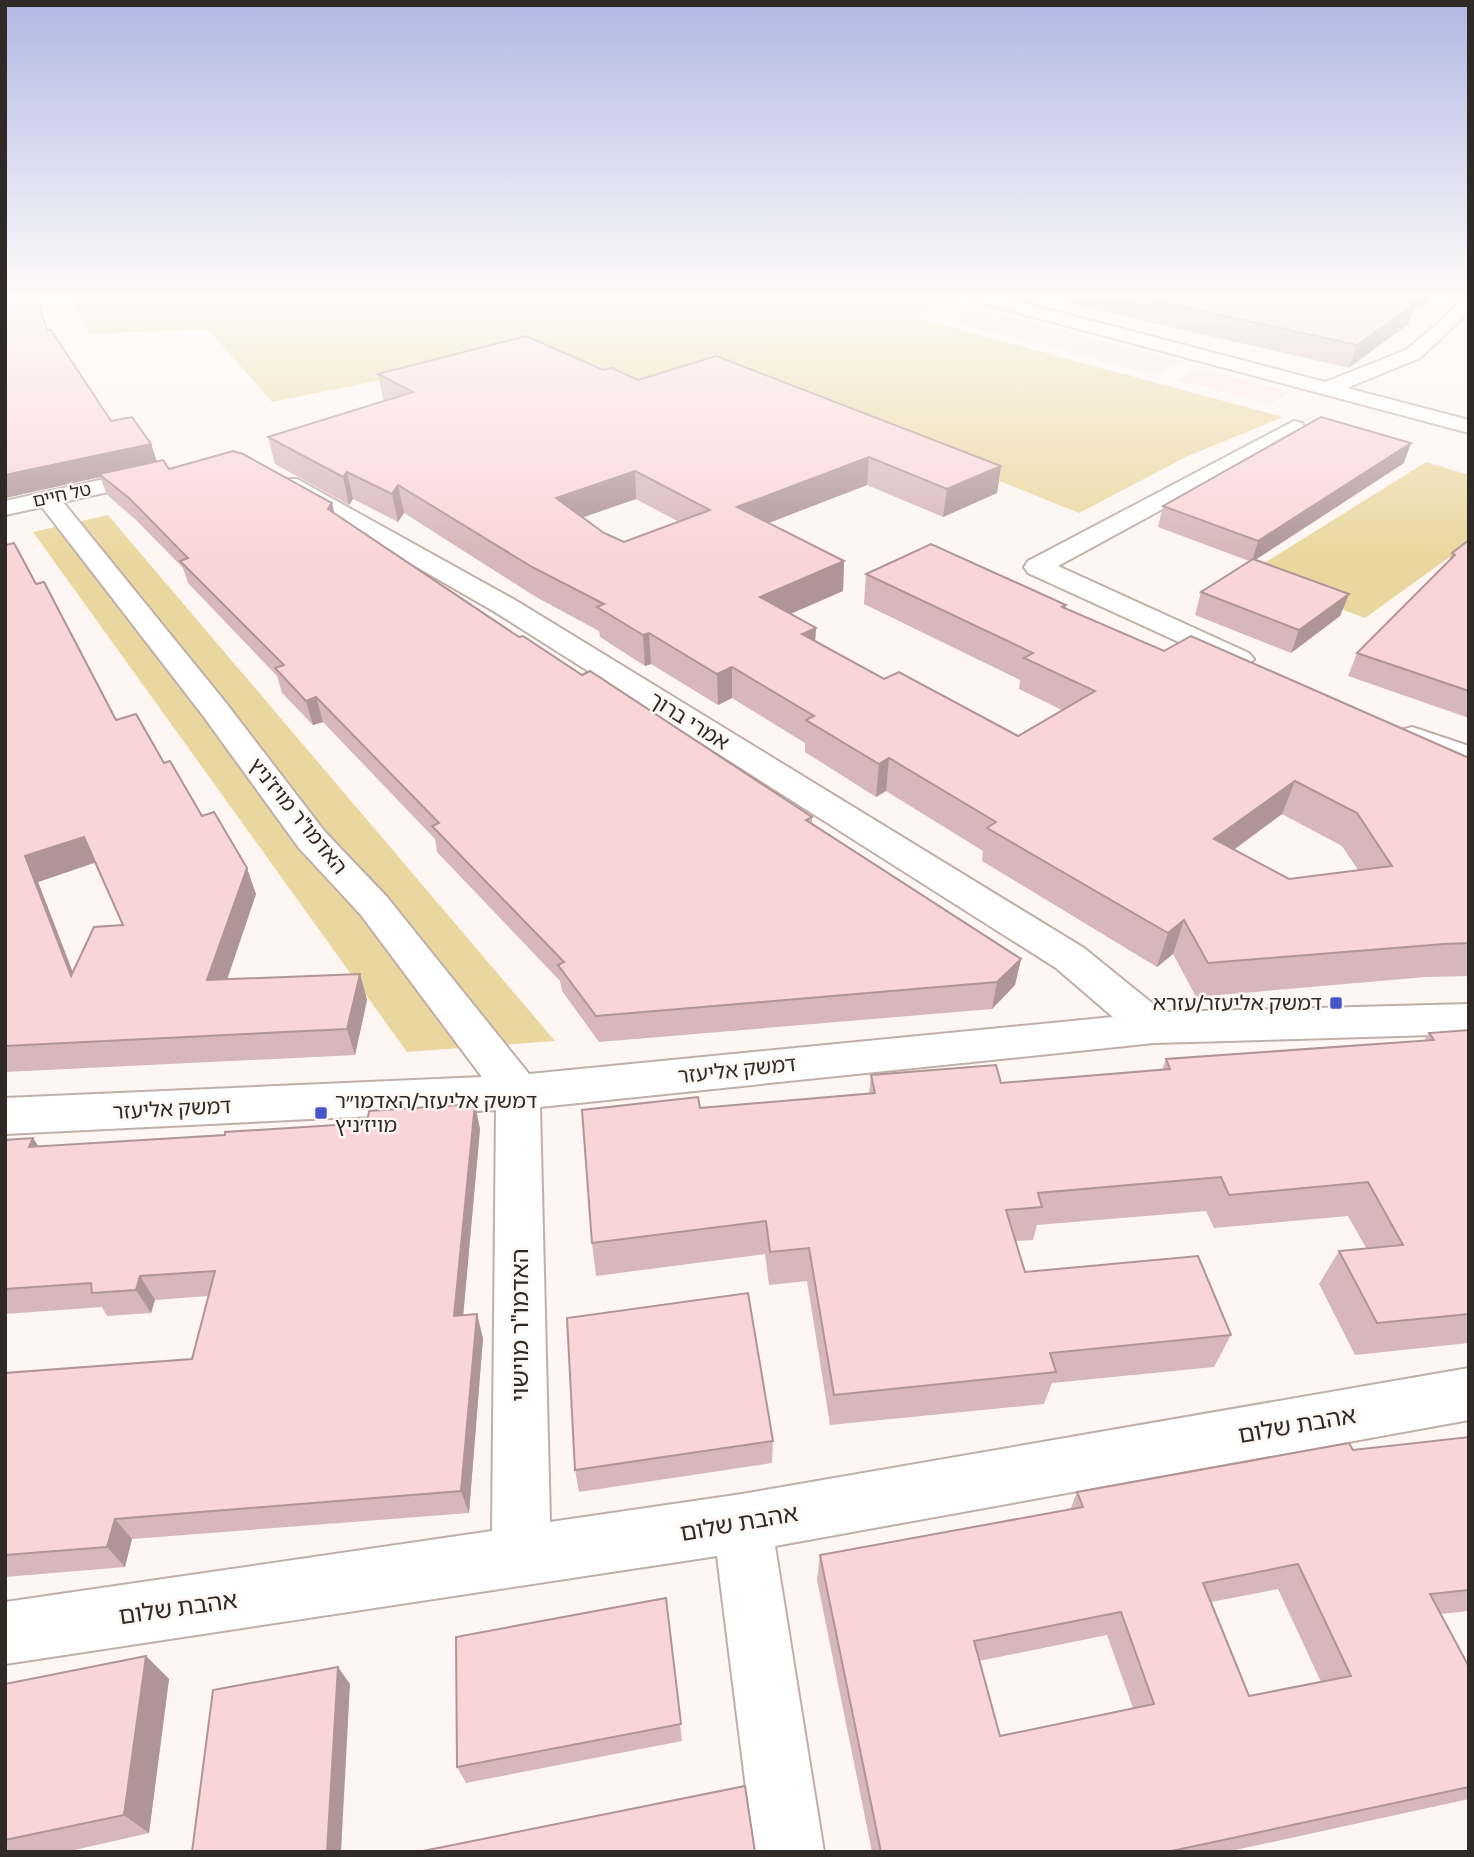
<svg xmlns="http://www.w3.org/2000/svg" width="1474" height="1857" font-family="Cabin,'Noto Sans Hebrew',sans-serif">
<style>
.built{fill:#fce7e0}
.green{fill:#ead79f}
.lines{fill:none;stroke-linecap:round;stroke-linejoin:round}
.minor-casing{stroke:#c0afa9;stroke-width:4}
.minor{fill:#fff;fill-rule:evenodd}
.wall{fill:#d7b7b9;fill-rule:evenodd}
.shaded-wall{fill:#af9596}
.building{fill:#fad5d7;stroke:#af9596;stroke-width:2;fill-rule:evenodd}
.poi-dot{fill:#4556ca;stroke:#fdf6f3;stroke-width:2.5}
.labels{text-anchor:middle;stroke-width:5;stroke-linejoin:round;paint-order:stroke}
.far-street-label{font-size:18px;fill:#302a27;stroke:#fdf6f3}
.street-label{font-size:21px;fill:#302a27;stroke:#fdf6f3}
.poi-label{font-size:21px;fill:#302a27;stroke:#fdf6f3;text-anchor:end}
.near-street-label{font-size:24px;fill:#302a27;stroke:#fdf6f3}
</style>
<rect width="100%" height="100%" fill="#fdf6f3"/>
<g class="built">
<path d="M972 307 1182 361 1155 375 944 319Z"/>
<path d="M1198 368 1290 392 1271 404 1178 380Z"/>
</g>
<g class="green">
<path d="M72 297H946L960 301 912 317 1283 417 1186 457 1079 513 723 370 639 396 536 349 272 402 208 329 89 334Z"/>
<path d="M1426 462 1469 475V543L1365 618 1247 574Z"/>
<path d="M108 515 555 1041 407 1052 33 532Z"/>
</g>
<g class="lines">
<defs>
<g id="minor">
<path d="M971 297H1001L1325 382 1406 350 1443 319 1463 297H1469V312L1420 358 1347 388 1469 420V433L974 301Z"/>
<path d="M1294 421 1302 423 1305 428 1302 433 1058 566 1249 653 1254 659 1249 665 1239 668 1229 665 1028 573 1024 567 1028 561Z"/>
<path d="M154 468 162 470 166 475 162 480 63 502 226 703 325 832 387 897 529 1074 1113 1017 1056 968 495 612 281 489 277 484 281 479H297L515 600 1084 948 1163 1012 1469 1004V1034L1154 1043 540 1107 550 1522 742 1494 1469 1368V1420L775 1546 824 1852H754L717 1556 5 1664V1602L492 1531 496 1110 5 1134V1098L482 1077 361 915 299 848 204 717 42 507 5 515V501Z"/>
<path d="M1412 727 1469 746V767L1401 744 1396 737 1401 730Z"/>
</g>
</defs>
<use href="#minor" class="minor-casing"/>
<use href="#minor" class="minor"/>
</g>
<g class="wall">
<path d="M5 297 48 330 111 421 151 444 157 462 169 469 332 503 334 513 519 637 812 817V823L1021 959 1015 985 992 1009 599 1042 562 991 560 981 437 852 435 839 323 722 313 725 282 693 277 676 188 583 183 568 136 520 107 495 100 477 5 498Z"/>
<path d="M1067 297H1431L1420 310 1413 309 1408 324 1349 368 1066 303Z"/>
<path d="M603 370 638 380 1001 466 997 493 943 517 867 485 769 523 844 561 843 591 791 614 816 628 815 641 884 679 1018 736 1062 710 1019 689 1020 680 864 604 866 574 1066 605V608L1164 651 1469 758V976L1426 977 1196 997 1173 954 1157 967 982 861 983 851 886 791 876 797 805 752V743L732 698 718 705 651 664 645 666 600 637 599 631 536 597 404 513 398 522 353 499 349 505 275 464 268 437 386 401 383 399 378 374ZM636 499 679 522 624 542 604 533 583 517ZM1282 814 1342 846 1358 870 1289 879 1234 850Z"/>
<path d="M1404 463 1255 560 1349 594 1340 616 1291 653 1195 615 1201 592 1249 561 1158 527 1163 506Z"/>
<path d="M1469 540V718L1348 676 1357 653 1448 562 1452 553Z"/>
<path d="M5 544 36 584 116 720 164 763 256 894 227 980 360 974 367 1000 355 1055 5 1072ZM95 863 123 925 73 972 38 882Z"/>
<path d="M1469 1030V1343L1355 1355 1319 1284 1339 1251 1366 1248 1348 1216 1214 1228 1206 1211 1037 1225 1033 1240 1015 1241 1025 1272 1231 1335 1214 1367 1052 1383 1044 1404 830 1425 807 1281 769 1285 765 1254 596 1276 592 1243 700 1108 869 1094 871 1075 1001 1083 1162 1070 1166 1059 1424 1041 1429 1033Z"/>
<path d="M480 1129 463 1316 483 1338 469 1513 132 1539 125 1567 5 1577V1373L192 1359 208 1296 155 1300 151 1313 107 1316 102 1307 5 1314V1140L39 1146Z"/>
<path d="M1469 1437V1611L1440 1614 1469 1667V1799L1226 1852H872L817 1580 820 1555 1070 1510 1077 1492 1353 1450ZM1278 1589 1321 1682 1249 1696 1211 1602ZM1107 1635 1133 1708 1000 1736 979 1661Z"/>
<path d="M773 1441 772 1463 579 1492 575 1470Z"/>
<path d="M666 1598 682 1741 466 1783 457 1767Z"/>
<path d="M146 1656 169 1679 149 1833 66 1852H5V1684Z"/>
</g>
<g class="shaded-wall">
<path d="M1425 297H1431L1420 310Z"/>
<path d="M1416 303 1408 324 1349 368 1357 345Z"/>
<path d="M1411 443 1404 463 1252 562 1258 541Z"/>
<path d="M151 444 158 465 99 474 100 477 5 498V475Z"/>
<path d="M869 457 867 485 737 535V507Z"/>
<path d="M1001 466 997 493 943 517 947 489Z"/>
<path d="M635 471 636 499 558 526 556 498Z"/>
<path d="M347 472 353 499 349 505 343 477Z"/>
<path d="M398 485 404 513 398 522 392 494Z"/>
<path d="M332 503 337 525 328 509Z"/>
<path d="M844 561 843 591 759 627 760 597Z"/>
<path d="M1349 594 1340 616 1291 653 1299 630Z"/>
<path d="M816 628 814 658 802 634Z"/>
<path d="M649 633 651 664 645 666 643 635Z"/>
<path d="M732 667V698L718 705 717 674Z"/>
<path d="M316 697 323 722 313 725 306 701Z"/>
<path d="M889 758 886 791 876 797 879 764Z"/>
<path d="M1295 781 1282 814 1203 872 1214 839Z"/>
<path d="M84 837 96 862 38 882 84 1002 71 976 25 856Z"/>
<path d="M247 868 256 894 218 1006 207 980Z"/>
<path d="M1184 920 1173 954 1157 967 1168 933Z"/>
<path d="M1021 959 1015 985 992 1009 997 982Z"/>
<path d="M360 974 367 1000 355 1055 347 1029Z"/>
<path d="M475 1104 480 1129 461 1340 454 1316Z"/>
<path d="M33 1138 49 1162 29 1147Z"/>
<path d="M140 1276 155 1300 151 1313 136 1290Z"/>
<path d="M477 1314 483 1338 469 1513 461 1491Z"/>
<path d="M115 1519 132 1539 125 1567 107 1547Z"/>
<path d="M146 1656 169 1679 149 1833 124 1815Z"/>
<path d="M338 1667 350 1684 341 1852H327Z"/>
</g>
<g class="building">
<path d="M5 297H36L47 330H51L111 421 132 417 151 444 5 475Z"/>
<path d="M1139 297H1382L1416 303 1357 345Z"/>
<path d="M526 336 603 370 612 368 638 380 716 356 1001 466 947 489 869 457 737 507 844 561 760 597 816 628 802 634 884 679 899 672 1018 736 1095 691 1024 658 1033 653 866 574 931 544 1066 605 1062 607 1164 651 1191 636 1469 758V943L1444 944 1208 963 1184 920 1168 933 987 828 996 822 889 758 879 764 806 720 814 716 732 667 717 674 649 633 643 635 597 607 604 604 532 567 398 485 392 494 347 472 343 477 268 437 413 392 378 374ZM635 471 710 510 624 542 604 533 556 498ZM1295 781 1357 813 1392 866 1289 879 1214 839Z"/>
<path d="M1321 417 1411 443 1258 541 1163 506Z"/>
<path d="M233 451 243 454 332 503 328 509 519 637 523 636 582 675 590 671 812 817 806 820 1021 959 997 982 596 1016 558 965 564 962 432 826 439 823 316 697 306 701 275 668 284 665 180 561 188 558 129 498 99 474 163 460 169 469Z"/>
<path d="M1469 540V691L1357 653 1455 555 1452 553Z"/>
<path d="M14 543 36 584 44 582 116 720 136 714 164 763 170 761 202 816 214 812 247 868 207 980 360 974 347 1029 5 1046V544L6 545ZM84 837 123 925 94 927 71 976 25 856Z"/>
<path d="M1253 559 1349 594 1299 630 1201 592Z"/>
<path d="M1469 1030V1314L1377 1323 1339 1251 1403 1245 1368 1182 1229 1195 1221 1177 1038 1193 1042 1207 1006 1210 1025 1272 1198 1256 1231 1335 1050 1353 1056 1372 834 1395 809 1248 770 1252 766 1221 592 1243 582 1110 698 1097 700 1108 875 1093 871 1075 996 1065 1001 1083 1170 1069 1166 1059 1434 1040 1429 1033Z"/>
<path d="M475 1104 454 1316 477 1314 461 1491 115 1519 107 1547 5 1555V1373L192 1359 215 1271 140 1276 136 1290 92 1293 91 1283 5 1289V1140L33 1138 29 1147 225 1135V1132L367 1123 369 1111Z"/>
<path d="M748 1293 773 1441 575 1470 567 1318Z"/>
<path d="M1469 1437V1590L1430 1594 1469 1667V1787L1167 1852H881L820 1555 1083 1507 1077 1492 1349 1443 1353 1450ZM1298 1564 1351 1676 1249 1696 1203 1583ZM1121 1612 1154 1704 1000 1736 974 1641Z"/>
<path d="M666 1598 681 1724 457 1767 456 1637Z"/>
<path d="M146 1656 124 1815 5 1840V1684Z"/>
<path d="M338 1667 327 1852H192L213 1690Z"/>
<path d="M745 1786 755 1852H418Z"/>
</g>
<linearGradient id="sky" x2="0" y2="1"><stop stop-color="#b0b8e3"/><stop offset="0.53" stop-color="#fefbfa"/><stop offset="1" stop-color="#fefbfa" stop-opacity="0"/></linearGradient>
<rect width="1474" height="557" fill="url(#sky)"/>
<g class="poi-dot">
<rect x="1329" y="996" width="14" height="14" rx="3.5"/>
<rect x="314" y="1106" width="14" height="14" rx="3.5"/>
</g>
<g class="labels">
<g class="far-street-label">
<text transform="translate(62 495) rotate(-12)" y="6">טל חיים</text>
</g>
<g class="street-label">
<text transform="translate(689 721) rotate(32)" y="7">אמרי ברוך</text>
<text transform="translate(298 816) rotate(51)" y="7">האדמו"ר מויז'ניץ</text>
<text transform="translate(737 1070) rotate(-6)" y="7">דמשק אליעזר</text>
<text transform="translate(172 1109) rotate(-3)" y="7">דמשק אליעזר</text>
</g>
<g class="poi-label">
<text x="1322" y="1010">דמשק אליעזר/עזרא</text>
<text x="335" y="1108" text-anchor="start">דמשק אליעזר/האדמו״ר<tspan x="335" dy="24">מויז׳ניץ</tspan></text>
</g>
<g class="near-street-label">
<text transform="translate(520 1325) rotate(-90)" y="8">האדמו"ר מוישוי</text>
<text transform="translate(1297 1425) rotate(-10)" y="8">אהבת שלום</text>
<text transform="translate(739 1523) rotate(-10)" y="8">אהבת שלום</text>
<text transform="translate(178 1608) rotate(-8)" y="8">אהבת שלום</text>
</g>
</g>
<rect width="1474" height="1857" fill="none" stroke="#302a27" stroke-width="14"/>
</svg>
